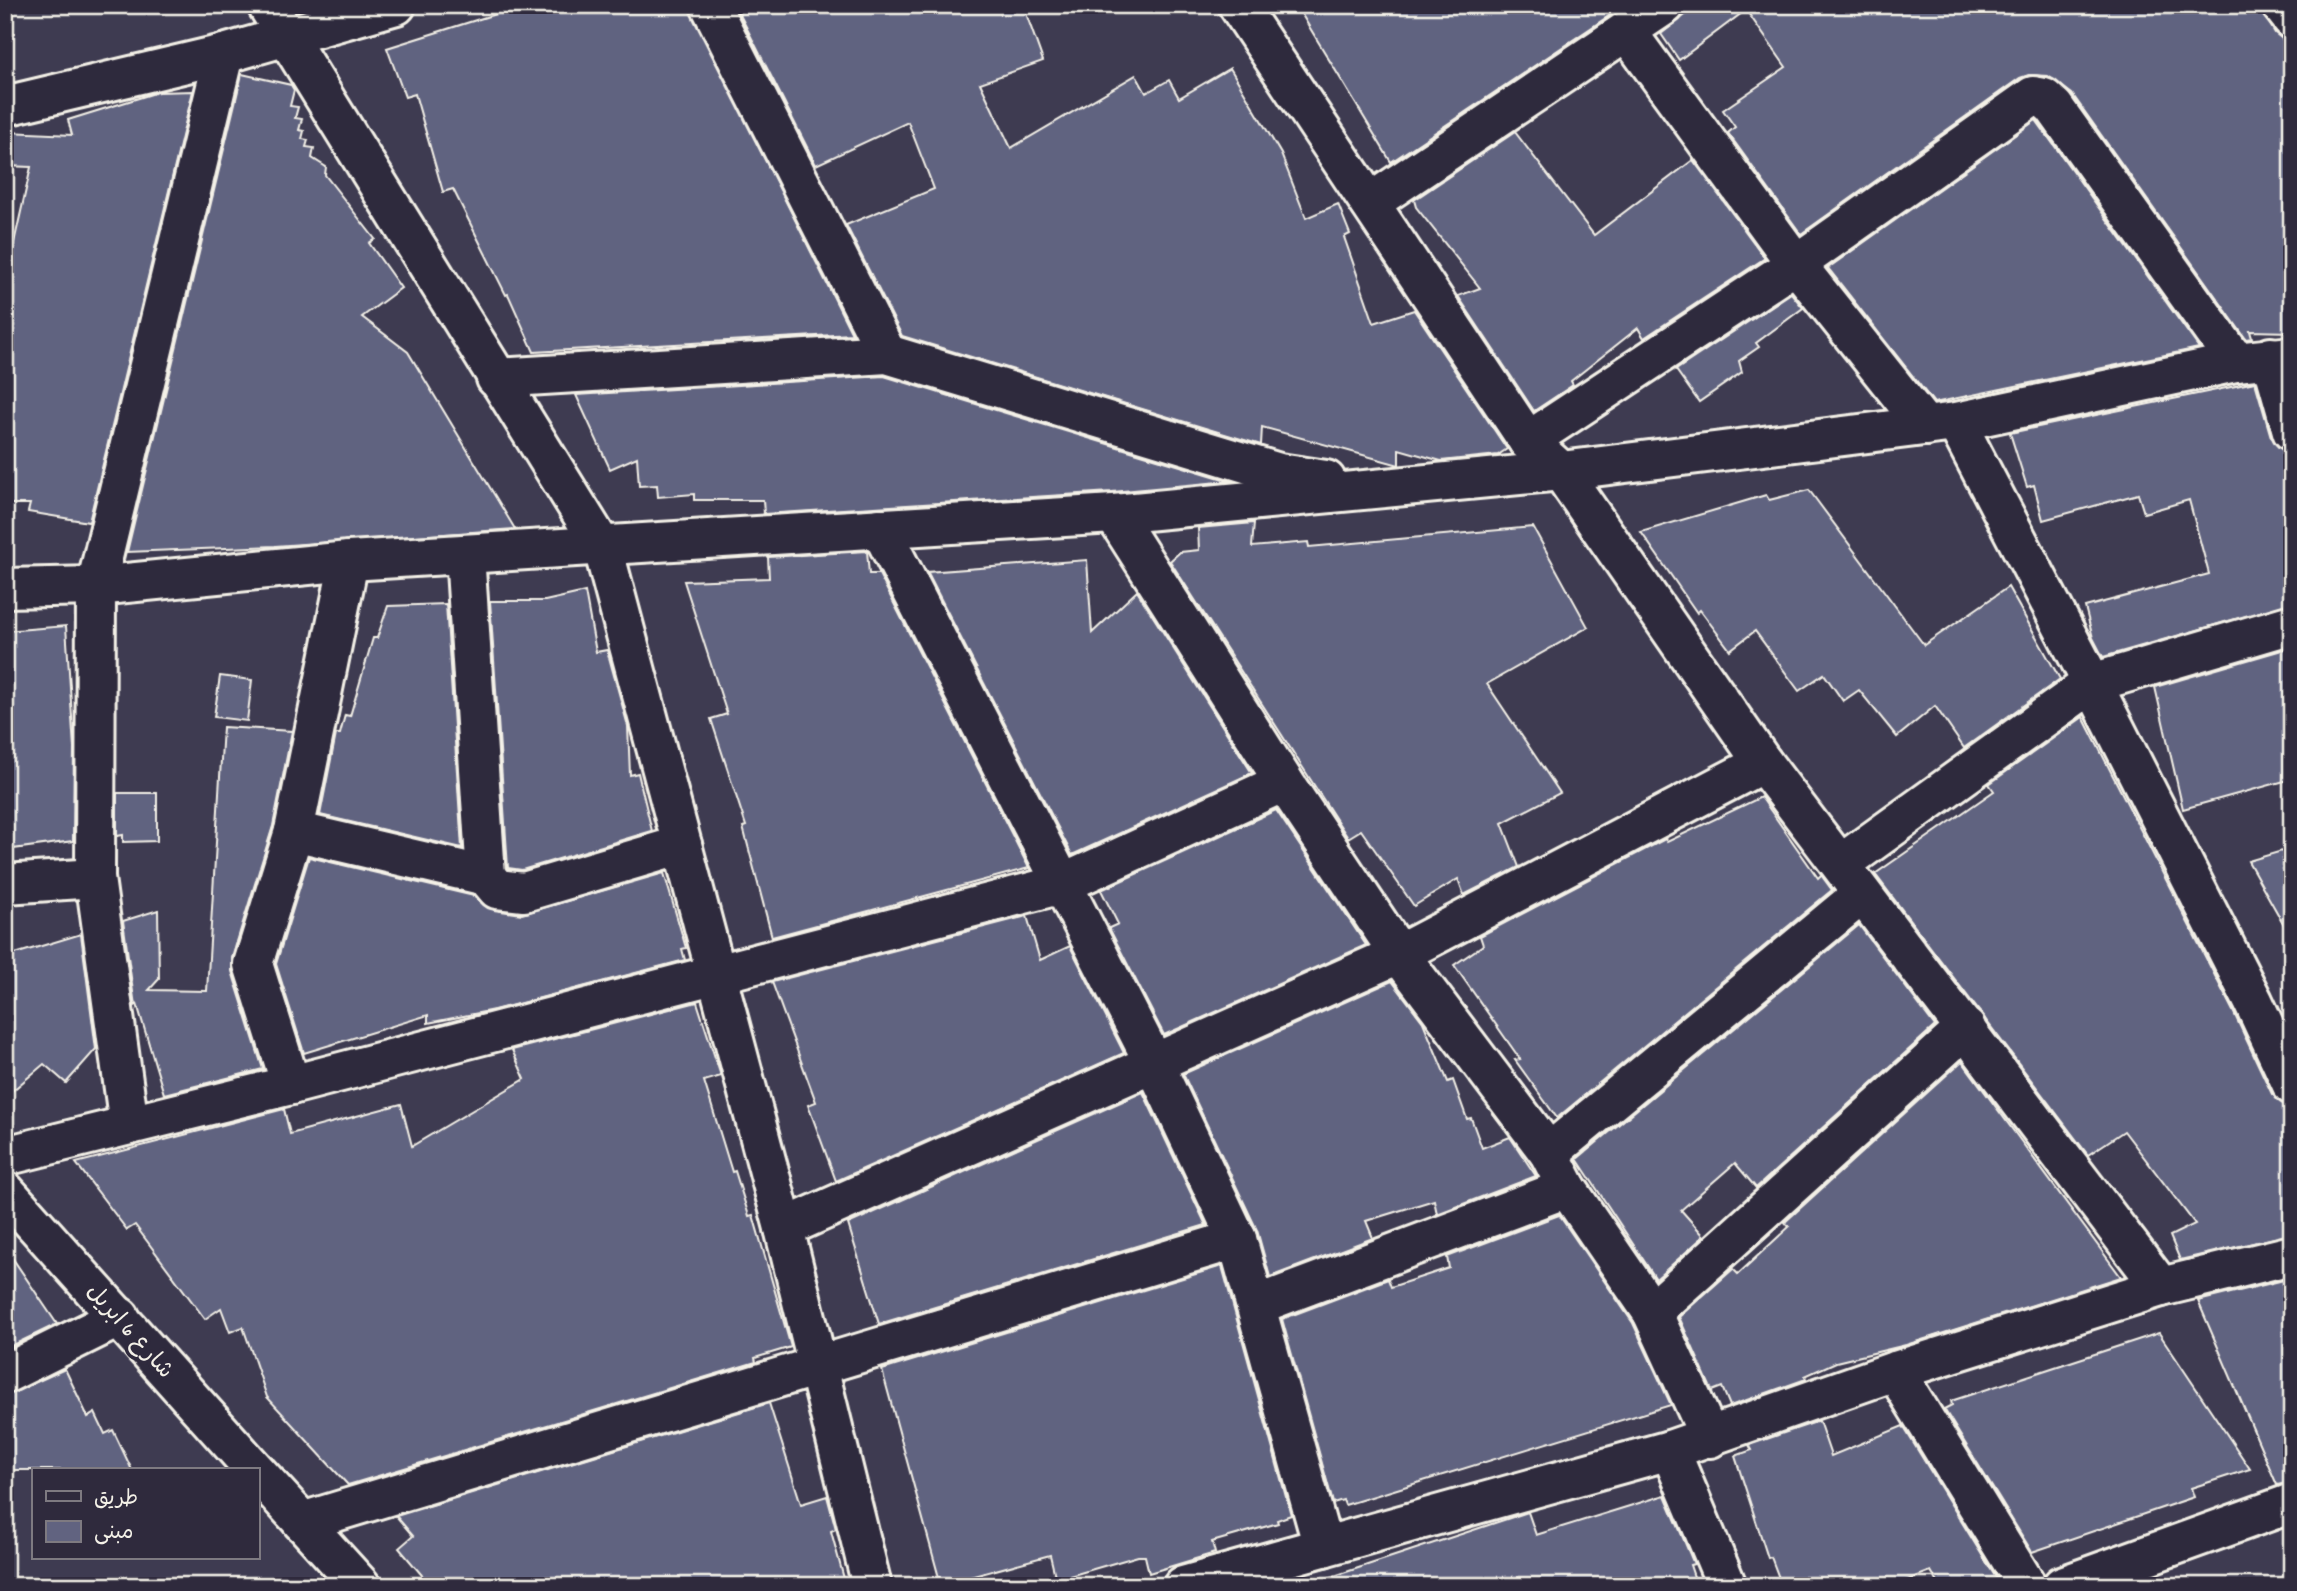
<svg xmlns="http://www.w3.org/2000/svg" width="2297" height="1591" font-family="Dekko,'Playpen Sans Arabic',sans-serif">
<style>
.building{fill:#616380;stroke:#f4f1e8;stroke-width:2}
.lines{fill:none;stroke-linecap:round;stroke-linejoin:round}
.minor-casing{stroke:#f4f1e8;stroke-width:44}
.tertiary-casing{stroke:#f4f1e8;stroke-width:44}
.minor{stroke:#2f2a3d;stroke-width:38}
.tertiary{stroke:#2f2a3d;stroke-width:38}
.labels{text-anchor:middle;stroke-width:7;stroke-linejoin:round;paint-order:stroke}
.street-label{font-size:23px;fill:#f4f1e8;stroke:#2f2a3d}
</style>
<rect width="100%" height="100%" fill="#3e3b51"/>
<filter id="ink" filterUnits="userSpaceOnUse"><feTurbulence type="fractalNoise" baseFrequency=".0143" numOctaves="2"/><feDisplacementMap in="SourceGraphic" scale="14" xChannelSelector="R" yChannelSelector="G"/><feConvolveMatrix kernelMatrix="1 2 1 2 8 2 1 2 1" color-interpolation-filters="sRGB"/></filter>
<g filter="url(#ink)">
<g class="building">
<path d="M524 5H688L852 334 534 352 508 294 506 295 453 189 443 192 415 94 405 97 387 48Z"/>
<path d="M735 5H1023L1043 61 980 83 1011 148 1136 75 1146 93 1169 80 1179 98 1230 68 1281 154 1306 218 1338 204 1350 234 1344 237 1374 323 1414 310 1507 449 1498 455 1441 461 1399 449V465L1262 427 1261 445 902 336 846 225 934 189 908 122 816 165Z"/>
<path d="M1296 5H1625L1391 162Z"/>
<path d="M1698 5H2259L2275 33 2292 47V332L2250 331 2252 338 2246 339 2072 94 2048 76 2029 75 2020 78 1801 234 1728 133 1735 127 1723 110 1786 67 1746 10 1679 60 1661 34Z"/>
<path d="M242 74 291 85 294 90 290 106 298 107 295 118 302 119 299 130 304 131 302 139 308 140 306 147 314 148 312 158 326 167 325 175 375 239 369 243 401 288 362 317 408 352 515 529 275 546 127 552Z"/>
<path d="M193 91 89 522 28 512 30 504H5V283L31 167 6 166 8 132 72 135 68 120 158 92Z"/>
<path d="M2036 120 2199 348 1934 403 1828 268Z"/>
<path d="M1515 132 1594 235 1693 160 1765 258 1644 338 1638 328 1571 381 1573 385 1534 411 1458 296 1480 288 1416 207 1414 200Z"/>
<path d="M1791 293 1803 308 1756 343 1759 347 1739 361 1742 372 1699 402 1676 370Z"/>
<path d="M884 376 1230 481 1112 492 764 514 763 500H694V494L658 497 657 485 639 486 637 457 610 469 576 395Z"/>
<path d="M2255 382 2271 437 2283 450 2292 482V603L2103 657 2093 638 2085 607 2209 574 2189 500 2144 513 2138 494 2043 520 2034 485 2027 487 2010 433Z"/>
<path d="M1809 490 1924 645 2008 587 2060 679 1964 748 1935 706 1897 737 1859 690 1843 701 1824 674 1799 691 1755 631 1730 650 1700 610 1697 613 1641 532 1766 495 1769 500Z"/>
<path d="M1254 523 1252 547 1308 542 1309 547 1533 527 1588 627 1487 684 1560 793 1502 823 1519 867 1464 895 1458 879 1414 906 1361 830 1348 838 1170 561 1180 552 1199 550 1198 528Z"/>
<path d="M867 551 869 574H879L1029 868 772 937 743 827 746 826 711 719 727 714 684 581 769 578 768 557Z"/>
<path d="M1087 560 1092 633 1137 591 1252 773 1072 855 927 572Z"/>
<path d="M585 592 596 652 607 650 628 726 630 775 638 773 652 831 522 870 508 868 490 601H545Z"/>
<path d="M446 604 462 848 320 815 336 734H340L345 715 350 716 373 638H377L388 606Z"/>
<path d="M66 626 74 748 73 841 5 850V631Z"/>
<path d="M2292 647V779L2183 809 2155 687Z"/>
<path d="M220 676 252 680 247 721 214 717Z"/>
<path d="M2083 717 2233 1011 2272 1094 2287 1106 2292 1116V1234L2180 1260 2170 1236 2195 1224 2124 1131 2088 1155 1875 874 1994 791 1989 784Z"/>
<path d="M223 727 292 731 273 826 232 958V971L263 1069 164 1094 137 1004 135 1006 123 921 158 910 159 979 149 990 207 991Z"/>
<path d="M117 793H157V841L123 842V835L117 836Z"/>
<path d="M1761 797 1818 878 1821 875 1832 890 1557 1118 1515 1060 1520 1059 1454 965 1483 945 1480 936 1665 839 1667 842Z"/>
<path d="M1276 810 1366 945 1164 1035 1109 928 1118 924 1101 890Z"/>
<path d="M2292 848V939L2248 861Z"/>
<path d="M309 857 474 896 494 910 522 914 664 873 686 948 682 949 685 960 494 1010 428 1023V1015L304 1053 276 964Z"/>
<path d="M1027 916 1040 960 1070 946 1124 1053 836 1181 808 1105 816 1102 772 982Z"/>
<path d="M1859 925 1935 1026 1756 1188 1735 1163 1681 1210 1704 1236 1656 1279 1577 1159Z"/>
<path d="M81 934 96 1049 66 1083 44 1064 5 1097V957Z"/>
<path d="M1392 981 1423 1022 1448 1082 1453 1080 1467 1119 1471 1118 1482 1148 1510 1137 1536 1176 1437 1214 1434 1200 1366 1221 1373 1238 1270 1277 1257 1230 1183 1074Z"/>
<path d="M697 1002 721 1076 704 1081 732 1172 735 1171 749 1216 753 1215 791 1347 755 1358 756 1362 348 1485 267 1397 243 1327 230 1332 221 1308 205 1319 135 1225 127 1230 76 1163 284 1109 290 1134 401 1104 412 1146 525 1079 512 1050Z"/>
<path d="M1962 1061 2121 1277 1906 1345 1836 1362 1805 1376 1806 1379 1730 1406 1722 1387 1712 1391 1679 1317 1733 1269 1738 1274 1789 1227 1785 1222Z"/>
<path d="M1143 1092 1206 1225 879 1324 848 1224Z"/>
<path d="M1559 1215 1633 1323 1671 1405 1345 1505 1343 1500 1333 1503 1282 1319 1388 1279 1391 1287 1449 1268 1447 1257Z"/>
<path d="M5 1247 57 1324 5 1349Z"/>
<path d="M1222 1266 1291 1515 1277 1520 1278 1523 1212 1542 1215 1553 1149 1573 1145 1556H1138L1056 1580 1050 1555 941 1585 882 1370Z"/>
<path d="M2292 1278V1482L2277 1485 2198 1301Z"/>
<path d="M2159 1333 2250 1469 2191 1488 2194 1497 2032 1552 1944 1409 1952 1405 1951 1401Z"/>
<path d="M65 1369 88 1417 95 1413 105 1434 113 1430 132 1470H5V1396Z"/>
<path d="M769 1403 801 1504 827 1496 836 1529 831 1531 846 1586H431L399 1548 413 1536 396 1516Z"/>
<path d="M1819 1421 1831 1456 1903 1426 2001 1586H1940L1931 1571 1892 1586H1782L1771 1557 1768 1558 1735 1456 1752 1450 1749 1445Z"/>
<path d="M1665 1495 1694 1564 1690 1565 1697 1586H1323L1322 1580 1528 1512 1536 1535Z"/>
</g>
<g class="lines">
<defs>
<g id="minor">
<path d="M267 5 603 548 784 1228 872 1586"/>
<path d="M710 5 887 354"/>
<path d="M1238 5 1528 441 1561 471 1763 763 2161 1287"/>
<path d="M2281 5 2292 19"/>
<path d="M1627 32 1796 264 1925 426"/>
<path d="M5 106 224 54 396 5"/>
<path d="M1370 203 1665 5"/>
<path d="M2271 357 2292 431"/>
<path d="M496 378 887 354 1279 473 1326 480"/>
<path d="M1956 422 2092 683 2253 1001 2292 1085"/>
<path d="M1528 441 1796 264 2033 96 2044 98 2054 107 2236 362"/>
<path d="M1114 514 1284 782 1399 954 1549 1153 1567 1188 1652 1312 1710 1438"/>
<path d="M880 528 1154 1063 1237 1239 1323 1547"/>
<path d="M465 554 486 876"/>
<path d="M5 588 96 586 349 561 1114 514 1561 471 1956 422 2236 362 2292 356"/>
<path d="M294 831 486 876 497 889 524 892 682 845"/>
<path d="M1841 864 2092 683 2292 624"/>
<path d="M5 884 95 878"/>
<path d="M291 1085 253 964 294 831 349 561"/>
<path d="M129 1125 95 878 96 586 224 54"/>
<path d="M1549 1153 1862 894"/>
<path d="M5 1156 291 1085 1062 884 1284 782"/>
<path d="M784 1228 1399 954 1763 763"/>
<path d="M1257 1305 1567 1188"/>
<path d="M1652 1312 1966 1028"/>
<path d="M1895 1371 2027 1586"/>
<path d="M5 1374 120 1317"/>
<path d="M1670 1450 1727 1586"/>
<path d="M302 1522 1237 1239"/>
<path d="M2062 1586 2292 1503"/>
</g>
<g id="tertiary">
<path d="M5 1191 255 1470"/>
<path d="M257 1472 361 1586"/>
<path d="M1183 1586 1670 1450 1895 1371 2161 1287 2292 1255"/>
</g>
</defs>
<use href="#minor" class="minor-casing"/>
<use href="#tertiary" class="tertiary-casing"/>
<use href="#minor" class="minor"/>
<use href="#tertiary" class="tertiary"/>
</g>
</g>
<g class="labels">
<g class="street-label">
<text transform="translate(131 1330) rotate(48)" y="8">شارع 6 ابريل</text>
</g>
</g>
<rect width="2297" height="1591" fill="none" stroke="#2f2a3d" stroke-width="28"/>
<rect x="14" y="14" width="2269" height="1563" fill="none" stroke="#f4f1e8" stroke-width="2.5" filter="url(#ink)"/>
<rect x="32" y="1468" width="228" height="91" fill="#2f2a3d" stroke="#7e7a81" stroke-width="2"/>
<rect x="46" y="1491" width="35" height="10" fill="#2f2a3d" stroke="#7e7a81" stroke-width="2"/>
<text x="94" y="1504" font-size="21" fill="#f4f1e8">طريق</text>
<rect x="46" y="1521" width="35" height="21" fill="#616380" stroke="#7e7a81" stroke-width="2"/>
<text x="94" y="1538" font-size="21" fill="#f4f1e8">مبنى</text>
</svg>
